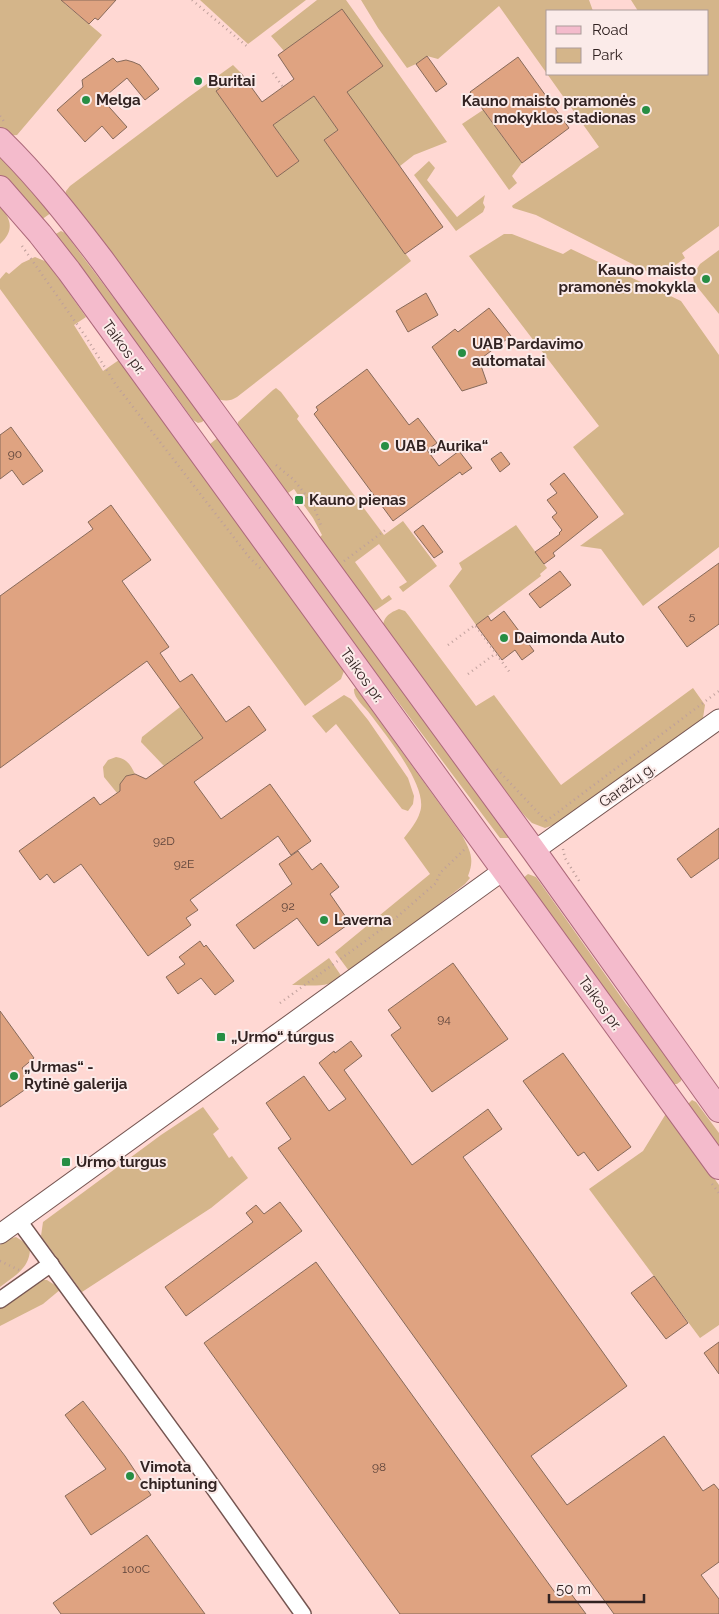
<svg xmlns="http://www.w3.org/2000/svg" width="719" height="1614" font-family="Raleway,sans-serif">
<style>
.green{fill:#d4b58a}
.building{fill:#dfa381;stroke:#876a5a}
.lines{fill:none;stroke-linecap:round;stroke-linejoin:round}
.minor-casing{stroke:#755551;stroke-width:18}
.tertiary-casing{stroke:#755551;stroke-width:21}
.primary-casing{stroke:#ac697a;stroke-width:26}
.path{stroke:#be9f9b;stroke-width:2.5;stroke-dasharray:1 4;stroke-linecap:butt}
.minor{stroke:#fff;stroke-width:15}
.tertiary{stroke:#fff;stroke-width:19}
.primary{stroke:#f4bbcc;stroke-width:24}
.poi-dot{fill:#278e44;stroke:#fbebe9;stroke-width:2}
.labels{text-anchor:middle;stroke-width:4;stroke-linejoin:round;paint-order:stroke}
.number-label{font-size:12px;fill:#5d433a}
.poi-label{font-size:15px;font-weight:bold;fill:#322322;stroke:#fbebe9;text-anchor:start}
.street-label{font-size:15px;fill:#322322;stroke:#fbebe9}
</style>
<rect width="100%" height="100%" fill="#ffd8d3"/>
<g class="green">
<path d="M0 0H68L65 4 102 35 17 135 7 136 0 130Z"/>
<path d="M200 0H306L248 44Z"/>
<path d="M317 0H346L447 142 414 155 400 166 330 104 382 66 342 10 284 51 271 36Z"/>
<path d="M361 0H589L593 11H548V74H708V11H638L631 0H719V226L682 253 685 258 663 274 650 273 536 215 513 208 512 206 513 205 599 147 499 6 438 59 427 56 416 64 407 68 378 28Z"/>
<path d="M233 65 241 73 216 91 277 176 299 161 273 125 314 96 338 130 324 140 411 261 237 397C228 403 221 400 211 397L64 199 66 191 70 186 186 99Z"/>
<path d="M483 110 522 163 512 176 517 183 509 190 462 124Z"/>
<path d="M0 151 55 210 41 220 0 178Z"/>
<path d="M429 161 435 168 427 180 457 217 485 195 483 203 485 207 483 212 456 231 414 175Z"/>
<path d="M0 206C12 220 14 231 0 244Z"/>
<path d="M61 231 65 233 116 301 156 348 205 419 202 422 198 423 193 420 146 355 103 305 54 235Z"/>
<path d="M504 234H512L563 254 571 249 681 301 719 355V547L643 606 601 549 580 546 624 514 573 447 599 426 469 256Z"/>
<path d="M719 250V314L694 283 693 275 700 264Z"/>
<path d="M35 257 47 262 86 317 74 325 103 371 119 360 145 397 194 458 344 671 341 679 305 706 0 289V279L6 272 9 274 22 263Z"/>
<path d="M276 388 281 392 299 416 297 419 384 535 403 521 437 566 403 592 399 587 407 582 379 544 355 562 382 600 389 595 392 599 376 610 370 611 329 555 320 537 322 535 313 518 303 504 305 502 300 494 298 495 294 489 288 493 268 475 238 429V422L273 390Z"/>
<path d="M220 436 508 832V838H500L393 695 351 645 205 446 210 444Z"/>
<path d="M516 525 547 568 540 574 541 576 476 625 449 586 462 569 459 563Z"/>
<path d="M399 609 405 611 409 616 476 706 494 695 561 785 693 688 705 705 703 718 559 823 545 828 532 823 525 816 495 781 382 632C383 619 386 614 399 609Z"/>
<path d="M356 688 462 835C470 851 475 858 468 876L470 878 465 884 355 969 349 971 335 952 430 874 404 838C410 830 417 822 420 812 429 787 385 734 370 714 365 707 353 698 354 689Z"/>
<path d="M344 695 351 699 368 720 408 778 414 796 413 804 408 811 402 809 336 724 326 733 312 716Z"/>
<path d="M180 707 203 738 164 766 141 742 142 737Z"/>
<path d="M116 757C127 759 130 764 135 774L126 776 120 791 117 793 104 777 103 767 108 760Z"/>
<path d="M528 874 536 877 541 884 626 1004 652 1035 682 1074 681 1081 677 1084H672L522 879Z"/>
<path d="M329 958 340 974 341 976C332 989 306 985 292 985Z"/>
<path d="M692 1100 696 1102 719 1133V1147L687 1105Z"/>
<path d="M203 1107 219 1129 213 1134 229 1158 232 1156 248 1178 211 1208 82 1292 41 1236 43 1222 161 1135Z"/>
<path d="M667 1112 719 1185V1325L700 1338 589 1189 643 1151Z"/>
<path d="M16 1237 24 1242 30 1250C29 1269 14 1276 0 1287V1245L9 1239Z"/>
<path d="M40 1280H47L61 1289 43 1304 0 1326V1309L33 1283Z"/>
</g>
<g class="building">
<path d="M61 0H116L98 20 95 18 89 24Z"/>
<path d="M342 9 383 66 347 92 443 227 405 254 324 140 338 130 314 96 273 125 299 161 277 177 216 91 241 73 262 102 294 79 278 55Z"/>
<path d="M427 56 447 84 436 92 416 64Z"/>
<path d="M518 57 569 128 522 163 470 92Z"/>
<path d="M113 58 117 62 126 60 133 62 140 65 159 89 145 100 127 78 102 99 127 127 113 139 102 126 85 142 57 110 83 87 82 80Z"/>
<path d="M426 293 438 315 408 332 396 311Z"/>
<path d="M489 308 511 336 479 360 487 383 462 391 432 347 455 329 458 332Z"/>
<path d="M367 369 409 425 418 418 437 443 427 450 439 466 459 451 472 468 462 475 460 472 393 521 314 414 318 410 316 407Z"/>
<path d="M11 427 43 471 23 485 12 470 0 479V435Z"/>
<path d="M501 452 510 464 500 472 491 459Z"/>
<path d="M564 473 598 517 553 553 555 556 544 564 535 552 560 534 559 533 562 530 552 517 557 513 547 500 557 493 550 484Z"/>
<path d="M111 505 151 560 122 581 169 647 160 653 180 682 192 674 226 722 249 706 266 730 194 782 221 819 270 784 311 841 291 855 278 836 190 900 198 910 186 918 191 925 148 956 81 864 54 883 47 874 40 880 19 851 94 797 100 805 120 791V784L126 776 135 774 146 779 203 738 147 661 0 768V596L93 529 88 522Z"/>
<path d="M423 525 443 552 434 558 414 532Z"/>
<path d="M719 563V624L687 647 658 607Z"/>
<path d="M560 571 571 585 540 608 529 594Z"/>
<path d="M504 611 534 651 522 660 515 650 502 660 476 625 488 616 491 621Z"/>
<path d="M719 828V858L691 878 677 859Z"/>
<path d="M298 851 312 870 321 863 339 887 330 894 350 923 318 946 297 918 254 949 236 925 292 884 279 864Z"/>
<path d="M200 941 204 947 206 945 234 981 215 995 201 978 178 994 166 977 185 964 179 957Z"/>
<path d="M453 963 508 1039 432 1092 391 1035 401 1028 388 1010Z"/>
<path d="M0 1011 34 1058 22 1068 33 1084 0 1107Z"/>
<path d="M351 1041 362 1056 344 1070 412 1165 488 1109 502 1129 463 1157 627 1386 531 1456 567 1505 664 1436 703 1491 714 1484 719 1490V1562L701 1575 719 1599V1614H614L278 1148 291 1139 266 1103 304 1076 329 1111 346 1099 319 1063 334 1051 335 1053Z"/>
<path d="M563 1053 631 1147 598 1171 584 1152 578 1156 523 1081Z"/>
<path d="M280 1202 302 1231 186 1316 165 1287 253 1222 246 1213 256 1205 264 1214Z"/>
<path d="M316 1262 559 1598 569 1591 586 1614H400L204 1343Z"/>
<path d="M654 1276 688 1323 666 1339 631 1293Z"/>
<path d="M719 1342V1374L704 1353Z"/>
<path d="M83 1401 125 1456 151 1495 91 1535 65 1496 106 1469 65 1415Z"/>
<path d="M147 1535 205 1614H61L53 1603Z"/>
</g>
<g class="lines">
<defs>
<g id="minor">
<path d="M19 1221 198 1466 303 1614"/>
<path d="M0 1300 51 1264"/>
</g>
<g id="tertiary">
<path d="M534 851 719 719"/>
<path d="M0 1234 504 870"/>
</g>
<g id="primary">
<path d="M0 140C38 177 70 218 102 260L534 851 719 1110"/>
<path d="M0 188 40 234 69 271 719 1167"/>
</g>
</defs>
<use href="#minor" class="minor-casing"/>
<use href="#tertiary" class="tertiary-casing"/>
<use href="#primary" class="primary-casing"/>
<g class="path">
<path d="M192 0 249 48"/>
<path d="M273 73 283 87"/>
<path d="M0 116 5 123"/>
<path d="M22 246 86 337 116 385 249 557 262 570"/>
<path d="M276 465 294 480 313 504 322 528"/>
<path d="M344 561 388 528"/>
<path d="M448 645 475 625 511 674"/>
<path d="M468 674 495 654"/>
<path d="M497 769 548 823"/>
<path d="M546 821 719 691"/>
<path d="M563 849 565 858 581 884"/>
<path d="M280 1003 390 923 436 883 440 873 467 847"/>
<path d="M712 1184 719 1193"/>
<path d="M0 1261 19 1270"/>
</g>
<use href="#minor" class="minor"/>
<use href="#tertiary" class="tertiary"/>
<use href="#primary" class="primary"/>
</g>
<g class="poi-dot">
<circle cx="198" cy="81" r="5"/>
<circle cx="86" cy="100" r="5"/>
<circle cx="646" cy="110" r="5"/>
<circle cx="706" cy="279" r="5"/>
<circle cx="462" cy="353" r="5"/>
<circle cx="385" cy="446" r="5"/>
<rect x="294" y="495" width="10" height="10" rx="2.5"/>
<circle cx="504" cy="638" r="5"/>
<circle cx="324" cy="920" r="5"/>
<rect x="216" y="1032" width="10" height="10" rx="2.5"/>
<circle cx="14" cy="1076" r="5"/>
<rect x="61" y="1157" width="10" height="10" rx="2.5"/>
<circle cx="130" cy="1476" r="5"/>
</g>
<g class="labels">
<g class="number-label">
<text x="15" y="458">90</text>
<text x="692" y="620">5</text>
<text x="164" y="845">92D</text>
<text x="184" y="868">92E</text>
<text x="288" y="910">92</text>
<text x="444" y="1023">94</text>
<text x="379" y="1471">98</text>
<text x="136" y="1573">100C</text>
</g>
<g class="poi-label">
<text x="208" y="86">Buritai</text>
<text x="96" y="105">Melga</text>
<text x="636" y="106" text-anchor="end">Kauno maisto pramonės<tspan x="636" dy="17">mokyklos stadionas</tspan></text>
<text x="696" y="275" text-anchor="end">Kauno maisto<tspan x="696" dy="17">pramonės mokykla</tspan></text>
<text x="472" y="349">UAB Pardavimo<tspan x="472" dy="17">automatai</tspan></text>
<text x="395" y="451">UAB „Aurika“</text>
<text x="309" y="505">Kauno pienas</text>
<text x="514" y="643">Daimonda Auto</text>
<text x="334" y="925">Laverna</text>
<text x="231" y="1042">„Urmo“ turgus</text>
<text x="24" y="1072">„Urmas“ -<tspan x="24" dy="17">Rytinė galerija</tspan></text>
<text x="76" y="1167">Urmo turgus</text>
<text x="140" y="1472">Vimota<tspan x="140" dy="17">chiptuning</tspan></text>
</g>
<g class="street-label">
<text transform="translate(124 347) rotate(54)" y="5">Taikos pr.</text>
<text transform="translate(362 675) rotate(54)" y="5">Taikos pr.</text>
<text transform="translate(627 785) rotate(-36)" y="5">Garažų g.</text>
<text transform="translate(600 1003) rotate(54)" y="5">Taikos pr.</text>
</g>
</g>
<rect x="546" y="10" width="162" height="65" fill="#fbebe9" stroke="#ab9b99"/>
<rect x="556" y="26" width="25" height="8" fill="#f4bbcc" stroke="#ab9b99"/>
<text x="592" y="35" font-size="15" fill="#322322">Road</text>
<rect x="556" y="48" width="25" height="15" fill="#d4b58a" stroke="#ab9b99"/>
<text x="592" y="60" font-size="15" fill="#322322">Park</text>
<path d="M549 1594v8h95v-8" fill="none" stroke="#322322" stroke-width="2.5"/>
<text x="556" y="1594" font-size="15" fill="#322322" stroke="#fbebe9" stroke-width="4" paint-order="stroke">50 m</text>
</svg>
